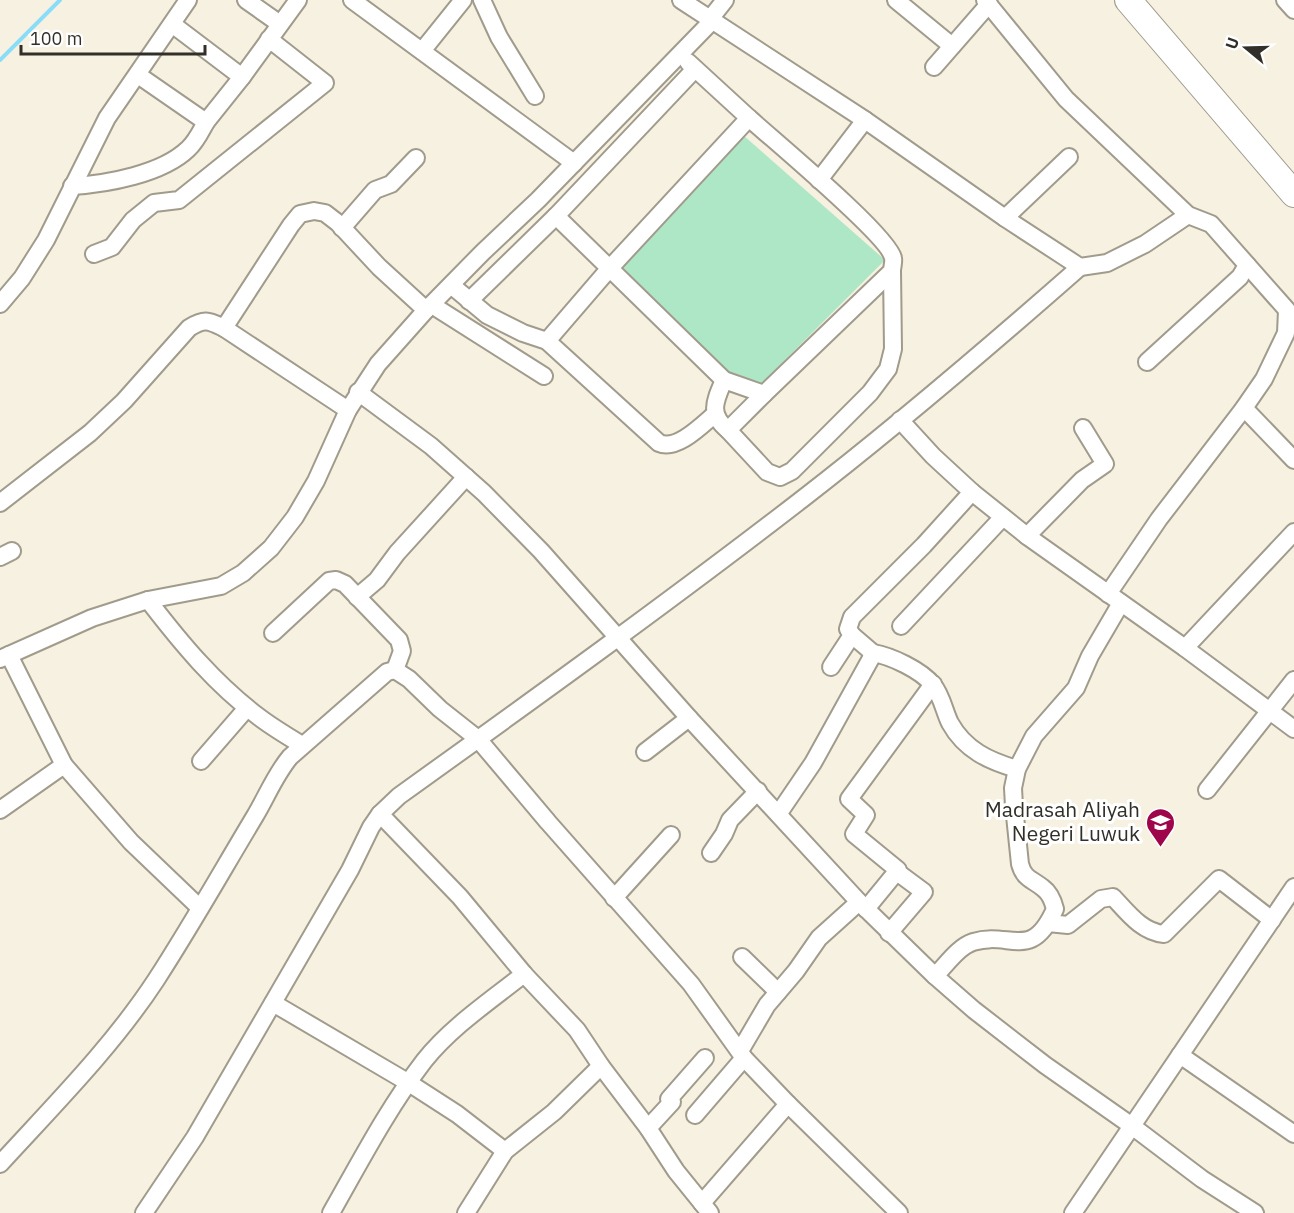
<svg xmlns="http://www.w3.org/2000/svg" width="1294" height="1213" font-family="'IBM Plex Sans',sans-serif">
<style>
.green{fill:#aee7c6}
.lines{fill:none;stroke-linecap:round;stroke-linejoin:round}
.stream{stroke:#8addf9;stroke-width:4}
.minor-casing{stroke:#a19b8c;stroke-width:20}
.highway-casing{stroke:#a19b8c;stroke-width:28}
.minor{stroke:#fff;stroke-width:16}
.highway{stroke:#fff;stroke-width:26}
.labels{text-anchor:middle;stroke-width:6;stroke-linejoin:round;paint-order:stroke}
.poi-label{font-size:21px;fill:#312f28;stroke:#fff;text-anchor:end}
</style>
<rect width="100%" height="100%" fill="#f7f1e1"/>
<path class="green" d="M743 135 885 260 750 395 620 266Z"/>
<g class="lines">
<path class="stream" d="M0 60 60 0"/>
<defs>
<g id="minor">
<path d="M246 0 280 24"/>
<path d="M352 0 574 163"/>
<path d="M482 0 499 37 535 96"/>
<path d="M681 0 865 120 1005 218 1080 267 1107 263 1145 244 1188 215"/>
<path d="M896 0 952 46"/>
<path d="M985 0 1066 99 1188 215 1211 224 1287 310 1286 333 1264 379 1244 408 1159 519 1108 594"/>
<path d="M1285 0 1294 10"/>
<path d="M710 19 725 0"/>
<path d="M172 24 242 77"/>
<path d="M422 51 463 0"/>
<path d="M688 62 749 118"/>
<path d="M934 67 989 4"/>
<path d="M206 122 242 77 298 0"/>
<path d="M819 180 865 120"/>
<path d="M72 186C107 184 162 174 188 149 196 142 201 131 206 122L138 75"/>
<path d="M556 216 695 69"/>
<path d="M1005 218 1069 157"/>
<path d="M342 228 375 190 391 184 416 158"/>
<path d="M94 254 112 247 133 220 154 203 179 200 325 83 269 39"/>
<path d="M451 285 487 315 523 333 547 341 659 443C677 451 702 425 715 414"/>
<path d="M469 301 556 216 724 380 764 394 892 271C892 267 894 261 893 258 889 236 772 139 749 118L609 269 547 341"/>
<path d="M0 304 22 278 46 240 107 118 188 0"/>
<path d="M432 305 544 376"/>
<path d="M224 328 291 225 300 214 314 211 325 213 338 223 379 267 426 310"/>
<path d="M1147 362 1240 277 1247 265"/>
<path d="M724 380C715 401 708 414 728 430L764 394"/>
<path d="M358 392 431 446 484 493 541 551 689 718 859 902 935 976 974 1010 1045 1065 1132 1126 1202 1179 1255 1213"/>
<path d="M1244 408 1294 460"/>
<path d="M900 420 933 456 972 492 1027 536 1185 648 1294 729"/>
<path d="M728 430 767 472 780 477 792 471 870 393 888 369 893 349 892 271"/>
<path d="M0 503 90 433 124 401 189 328C205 318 209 321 224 328L348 410"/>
<path d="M1027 536 1082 480 1105 464 1083 428"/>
<path d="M0 557 12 551"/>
<path d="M357 597 377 580 397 553 466 477"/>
<path d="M148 600C181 643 215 684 259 717 272 727 287 736 302 745"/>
<path d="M901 626 1003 517"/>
<path d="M273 633 329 581 336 580 345 584 399 640 402 651 395 670"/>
<path d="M1185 648 1294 532"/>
<path d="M873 653C891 656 921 670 933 685 942 696 944 711 950 723 965 750 989 761 1017 769"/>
<path d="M9 655 64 765 131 842 200 908"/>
<path d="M0 659 92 618 148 600 221 586 243 573 271 548 295 517 316 481 348 410 378 364 426 310 483 252 538 200 713 20"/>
<path d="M831 667 852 635"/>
<path d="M645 752 689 718"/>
<path d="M201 761 247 708"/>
<path d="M1207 790 1294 680"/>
<path d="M0 810 64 765"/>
<path d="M779 813 813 763 870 660 873 653 852 635 848 629 852 617 924 545 972 492"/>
<path d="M380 814 460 897 524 974 577 1030 601 1066 648 1128 676 1171 710 1213"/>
<path d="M711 853 724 834 730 820 758 791"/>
<path d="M614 898 671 835"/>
<path d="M866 909 898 870 854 834 866 815 849 799 933 684"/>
<path d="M1048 923 1068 925 1101 899 1113 897C1128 913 1142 932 1164 934L1219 879 1272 920"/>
<path d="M889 933 924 892 897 872"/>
<path d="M742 957 778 992"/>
<path d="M935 976C946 965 958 947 973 942 1010 930 1031 963 1055 909 1053 901 1050 893 1043 888 1032 879 1024 879 1020 864L1014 806 1013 788 1017 769 1034 736 1076 688 1090 656 1121 603"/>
<path d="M273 1003 409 1083 457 1114 505 1151"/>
<path d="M740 1051 767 1005 796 971 819 938 859 902"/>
<path d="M1180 1055 1294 1134"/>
<path d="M695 1115 744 1058"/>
<path d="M648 1128 672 1102 669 1099 705 1058"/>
<path d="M0 1164C54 1105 112 1047 156 980 191 926 222 871 255 816 267 796 275 775 290 757L387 672 395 670 409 679 440 709 478 739 548 822 691 984 744 1058 788 1104 899 1213"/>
<path d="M702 1203 788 1104"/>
<path d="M144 1213 195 1137 350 870 371 827 380 814 399 796C534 699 669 602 801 500 897 426 989 347 1080 267"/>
<path d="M331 1213C360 1162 388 1108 424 1061 451 1027 490 1001 524 974"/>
<path d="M466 1213 505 1151 554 1112 601 1066"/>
<path d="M1073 1213 1294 887"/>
</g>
<path id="highway" d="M1128 0 1294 194"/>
</defs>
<use href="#minor" class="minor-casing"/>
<use href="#highway" class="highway-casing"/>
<use href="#minor" class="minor"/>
<use href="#highway" class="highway"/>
</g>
<defs>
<symbol id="school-pin" viewBox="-11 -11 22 30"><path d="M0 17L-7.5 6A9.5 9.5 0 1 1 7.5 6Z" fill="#9f054a" stroke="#fff"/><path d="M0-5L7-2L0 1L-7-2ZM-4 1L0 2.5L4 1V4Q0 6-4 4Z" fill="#fff"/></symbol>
</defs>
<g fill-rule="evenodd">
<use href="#school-pin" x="1144" y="806" width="33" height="45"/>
</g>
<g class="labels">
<g class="poi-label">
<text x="1140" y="817">Madrasah Aliyah<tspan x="1140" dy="24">Negeri Luwuk</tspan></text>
</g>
</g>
<g transform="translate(1246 48) rotate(289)" stroke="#ffffff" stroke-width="4.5" paint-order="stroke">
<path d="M0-4.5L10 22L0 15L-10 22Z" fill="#312f28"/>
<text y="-9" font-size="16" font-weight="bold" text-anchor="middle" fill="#312f28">U</text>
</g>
<path d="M21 45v9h184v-9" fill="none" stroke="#312f28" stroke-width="3"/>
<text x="30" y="45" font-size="18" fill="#312f28" stroke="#ffffff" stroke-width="4.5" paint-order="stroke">100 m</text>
</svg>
